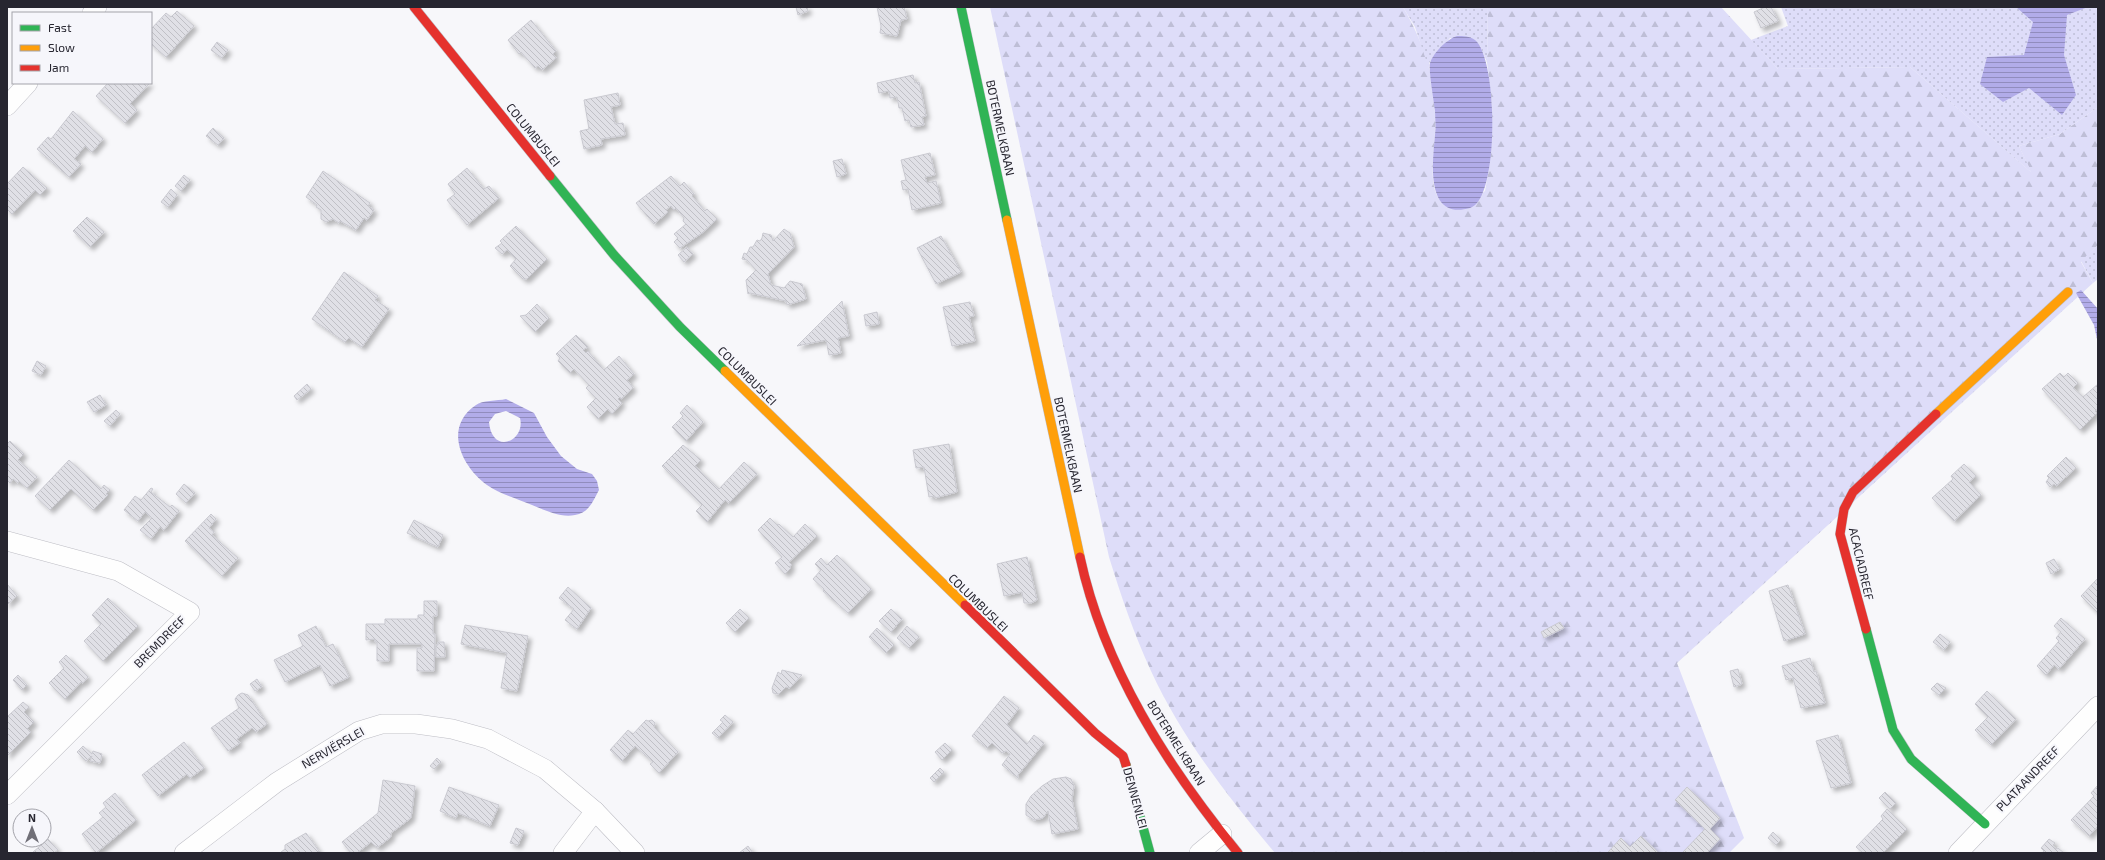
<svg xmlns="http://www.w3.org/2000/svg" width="2105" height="860" font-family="'Exo 2',sans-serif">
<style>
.forest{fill:url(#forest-firs)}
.park{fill:url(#park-dots)}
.water{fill:url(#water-rules);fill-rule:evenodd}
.building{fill:url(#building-back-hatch);stroke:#c9c9d0;filter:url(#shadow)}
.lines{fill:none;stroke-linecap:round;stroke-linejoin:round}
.street-casing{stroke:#bebec5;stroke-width:20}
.fast-casing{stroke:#bebec5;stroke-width:10}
.slow-casing{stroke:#bebec5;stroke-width:10}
.jam-casing{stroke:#bebec5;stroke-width:10}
.street{stroke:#fefefe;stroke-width:19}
.fast{stroke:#30b455;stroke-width:9}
.slow{stroke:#ff9f0a;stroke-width:9}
.jam{stroke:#e5322d;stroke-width:9}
.labels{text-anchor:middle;stroke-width:4;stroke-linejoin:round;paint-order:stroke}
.street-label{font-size:12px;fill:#272630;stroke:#f6f6fb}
</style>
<defs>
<pattern id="forest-firs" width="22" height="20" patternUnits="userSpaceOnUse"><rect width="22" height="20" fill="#deddf9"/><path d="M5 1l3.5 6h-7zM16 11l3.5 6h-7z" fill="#bebed6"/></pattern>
<pattern id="park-dots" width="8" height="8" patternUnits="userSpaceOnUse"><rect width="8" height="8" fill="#deddf9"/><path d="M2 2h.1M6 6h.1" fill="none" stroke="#bebed6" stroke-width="1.8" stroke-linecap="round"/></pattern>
<pattern id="water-rules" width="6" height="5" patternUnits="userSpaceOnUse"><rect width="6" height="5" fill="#b2ace9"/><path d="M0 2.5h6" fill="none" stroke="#918cbd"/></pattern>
<pattern id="building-back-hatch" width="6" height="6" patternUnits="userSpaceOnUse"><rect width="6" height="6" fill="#e0e0e6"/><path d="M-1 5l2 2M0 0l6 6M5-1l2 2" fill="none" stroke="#c0c0c6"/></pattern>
<filter id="shadow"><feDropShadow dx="3.5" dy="3.5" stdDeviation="2" flood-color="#0004"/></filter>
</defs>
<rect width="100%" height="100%" fill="#f7f7fa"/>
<path class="forest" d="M990 7H1403C1416 29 1427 55 1432 81 1435 97 1436 116 1435 132 1435 158 1421 209 1462 209L1485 191 1489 169 1492 105 1487 62 1488 7H1721L1778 69 1910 67 2031 172 2019 146 2060 134 2098 107V245L2081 262 2093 283 1677 663 1744 838 1729 853H1275C1228 797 1182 738 1151 671 1134 634 1121 596 1109 557Z"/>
<g class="park">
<path d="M1403 7H1488L1487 62 1480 46 1450 38 1429 63V69L1415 27Z"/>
<path d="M1781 7H2098V107L2060 134 2019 146 2032 173 1910 67 1778 69 1751 40 1788 26Z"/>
<path d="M2098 245V279L2093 283 2081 261Z"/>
</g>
<g class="water">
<path d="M2016 7H2088L2067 15 2064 55 2076 95 2062 115 2029 88 2003 102 1980 84 1987 57 2024 55 2033 22Z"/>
<path d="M1457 36C1463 36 1470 36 1475 40 1498 58 1500 200 1470 208 1424 221 1433 160 1435 135 1436 127 1435 118 1435 110 1434 102 1428 66 1430 63 1434 52 1447 39 1457 36Z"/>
<path d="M2081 290 2098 309V344L2094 325 2076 293Z"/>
<path d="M506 399 534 413 547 437 561 456 577 469 592 474 597 481 599 490C593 501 589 513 575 515 560 518 545 510 532 505 518 499 499 494 487 485 461 466 443 427 476 405 482 400 497 401 506 399ZM506 411 520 418C526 441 492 456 489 422L495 414Z"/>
</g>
<g class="building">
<path d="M796 7H807L808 11 798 15Z"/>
<path d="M877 7H904L907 19 901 20 897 36 880 33 881 26Z"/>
<path d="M1765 7H1771L1778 21 1761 28 1754 12Z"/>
<path d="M177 11 194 26 166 57 151 44V29L166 13 171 17Z"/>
<path d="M531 20 556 51 553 54 556 58 542 70 538 66 535 68 521 52 519 54 508 40Z"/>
<path d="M217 42 228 50 222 58 211 50Z"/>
<path d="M913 75 915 83 919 82 926 116 922 117 924 125 911 127 909 120 905 121 902 108H899L897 97 890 98 889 91 879 93 877 83Z"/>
<path d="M108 83H150L130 104 137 110 125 123 96 96Z"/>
<path d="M618 93 620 105 611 107 615 124 623 123 625 135 601 139 602 145 584 149 580 131 589 129 584 100Z"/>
<path d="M73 111 103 139 92 152 85 146 74 159 81 164 69 177 37 149 48 137 51 139Z"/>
<path d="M213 128 224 138 218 145 206 136Z"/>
<path d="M930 153 935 175 925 177 927 183 936 181 941 203 912 210 908 189 903 190 901 181 906 180 901 160Z"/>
<path d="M842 159 846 174 837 177 833 161Z"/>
<path d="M23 167 47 188 40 195 35 190 12 214 7 209V184Z"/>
<path d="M467 168 484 189 489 186 499 198 467 225 447 200 455 194 448 184Z"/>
<path d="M323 171 370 203 368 206 374 210 367 220 364 218 356 230 340 221 339 223 333 219 326 222 321 219V210L316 207 317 205 306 197Z"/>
<path d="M184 175 190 180 181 191 175 186Z"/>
<path d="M671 176 680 186 684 182 694 194 692 196 705 211 707 209 717 219 702 233 680 248 674 242 678 238 674 234 686 224 683 221 684 218 676 208 674 210 671 206 666 210 668 212 654 224 636 203Z"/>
<path d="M171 189 177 195 168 207 161 202Z"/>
<path d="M87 217 104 232 90 247 73 231Z"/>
<path d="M516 226 547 259 527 279H523L510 266 516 259 507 250 502 254 495 248 502 243 500 241Z"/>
<path d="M784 229 790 233 794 247 768 274 771 285 784 288 790 281 802 284 806 299 787 305 786 301 750 293 748 294 746 280 756 270 747 260 742 259 744 253 747 254 750 247H753L757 240 760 241 762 238 763 233 771 235 773 241Z"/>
<path d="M941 236 961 272 936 284 917 248Z"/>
<path d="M687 247 693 254 684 262 678 255Z"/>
<path d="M344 272 378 296 375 300 389 309 362 347 349 338 345 342 312 319Z"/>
<path d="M842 301 849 336 838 338 841 353 829 355 826 340 797 346Z"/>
<path d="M970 302 974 316 969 317 975 341 952 346 943 307Z"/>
<path d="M537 304 549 318 535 332 520 316 526 315Z"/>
<path d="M877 312 879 324 866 326 864 315Z"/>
<path d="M576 335 588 347 583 350 586 353 588 351 604 370 619 356 634 374 627 380 633 388 621 399 620 397 618 399 622 403 612 414 608 409 598 419 587 407 596 398 586 388 589 385 574 369 570 373 558 361 560 358 556 354Z"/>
<path d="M37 361 46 366 41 375 32 371Z"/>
<path d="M2060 373 2064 377 2068 373 2078 383 2073 388 2083 397 2098 384V409L2095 411 2097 413 2080 430 2042 389Z"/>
<path d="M307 384 311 389 297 400 294 396Z"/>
<path d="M100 395 106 405 94 412 87 402Z"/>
<path d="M687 405 703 422 686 441 672 427 683 416 680 413Z"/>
<path d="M116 410 120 414 110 426 104 421Z"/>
<path d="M10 441 24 454 18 460 37 477 27 488 19 481 18 483 13 479 10 483 7 480V444Z"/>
<path d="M949 444 957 492 935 498V496L929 497 924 467 916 468 913 450Z"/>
<path d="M683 445 701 460 695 466 719 489 744 462 757 474 729 503 725 500 707 522 696 511 702 505 662 466Z"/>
<path d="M2066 457 2076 468 2056 486 2054 484 2050 487 2046 482 2049 478 2047 476Z"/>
<path d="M69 460 101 489 104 485 110 490 106 494 108 495 93 510 71 489 50 510 35 496Z"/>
<path d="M1964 464 1976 476 1969 482 1981 495 1954 521 1932 498 1953 479 1951 476Z"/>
<path d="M184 484 195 493 186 503 176 494Z"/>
<path d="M151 488 153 489 151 492 170 507 172 505 179 511 164 530 160 527 151 539 140 530 152 518 145 512 138 521 124 510 135 496 141 500Z"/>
<path d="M211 514 216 519 209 528 214 532 212 535 238 558 222 576 185 541Z"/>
<path d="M770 518 777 525 779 524 793 537 805 524 817 536 789 562 792 565 789 567 791 568 785 574 775 563 782 557 758 530Z"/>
<path d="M414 520 443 535 438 547 407 533Z"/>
<path d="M837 555 871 589 848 613 823 591 824 589 813 579 821 570 815 564 821 558 827 565Z"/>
<path d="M1027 557 1037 600 1031 603H1024L1022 592 1004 596 997 564Z"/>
<path d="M2054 559 2060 569 2051 574 2046 563Z"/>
<path d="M2098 578V611L2097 612 2081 596Z"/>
<path d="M7 584 17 596 7 605Z"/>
<path d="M1788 585 1805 634 1784 641 1769 591Z"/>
<path d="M568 587 591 608 577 629 565 620 574 609 559 598Z"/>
<path d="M108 598 138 626 103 661 84 641 101 624 92 615Z"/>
<path d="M424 601H437V616H433V634H435L434 671H417V648H422V644H389V661H377V642H375V639L366 640V624H385V619H418V615H424Z"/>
<path d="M740 609 749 618 735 632 726 623Z"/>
<path d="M891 609 902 619 891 632 879 621Z"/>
<path d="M2061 618 2085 639 2059 669 2054 665 2046 675 2037 666 2059 641 2056 638 2061 632 2054 626Z"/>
<path d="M1560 622 1564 628 1544 638 1541 632Z"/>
<path d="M465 625 528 636 517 691 501 688 507 653 461 644Z"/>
<path d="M316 626 326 647 333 644 349 677 330 686 320 665 285 682 274 660 303 646 298 635Z"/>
<path d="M907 626 919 637 909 648 897 638Z"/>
<path d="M877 628 894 645 886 653 869 637Z"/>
<path d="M1940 634 1950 642 1944 650 1933 642Z"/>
<path d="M438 642H444L445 657H436V645H438Z"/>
<path d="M66 655 88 677 83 683 81 682 65 699 49 683 64 668 59 662Z"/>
<path d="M1810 658 1814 672 1816 671 1825 703 1801 708 1793 678 1786 680 1782 666Z"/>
<path d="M1738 669 1742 684 1734 687 1730 671Z"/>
<path d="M782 670 802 675 790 688 786 687 779 694 773 693 772 688 778 672 781 674Z"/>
<path d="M18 675 27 685 22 690 13 680Z"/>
<path d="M257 679 262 687 255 691 250 684Z"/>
<path d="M1937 683 1946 688 1939 695 1931 689Z"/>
<path d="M1987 691 2016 719 1991 745 1975 730 1988 717 1975 704Z"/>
<path d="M242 693 248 695 267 724 256 732 252 728 237 739 240 743 228 751 211 728 239 708 235 699 238 695Z"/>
<path d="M1004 696 1019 708 1007 724 1027 744 1034 735 1044 743 1018 775V778L1002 765 1010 754 1006 751 1002 753 992 743 987 748 972 736Z"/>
<path d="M23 702 29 707 24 712 34 722 27 729 31 732 7 756V717Z"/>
<path d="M725 715 733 722 718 738 712 733 723 722 720 720Z"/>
<path d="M646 720 648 721 652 720 655 723 654 727 678 752 659 773 650 764 653 762 635 746 622 761 610 750 628 730 633 734Z"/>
<path d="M1838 735 1851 783 1831 788 1816 741Z"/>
<path d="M184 742 204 768 190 778 187 774 158 796 142 775Z"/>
<path d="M945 743 952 750 942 760 935 752Z"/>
<path d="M83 746 92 754 93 751 102 754 100 763 90 761 92 756 86 761 77 752Z"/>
<path d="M437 758 441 762 434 769 430 766Z"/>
<path d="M940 768 944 772 934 782 930 778Z"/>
<path d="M1066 777 1071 779 1074 786 1072 799 1078 829 1052 834 1048 811 1043 818 1034 820 1026 815V804L1031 796 1042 786 1053 779Z"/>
<path d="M383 780 415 786 411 818 391 833V837L378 847 375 846 371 842 357 853H351L342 842 378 813Z"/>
<path d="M2098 785V826L2089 836 2071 820 2094 796 2091 793Z"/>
<path d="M449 787 499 805 490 826 458 813 456 818 440 811Z"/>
<path d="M1687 787 1720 818 1710 829 1720 839 1707 853H1682L1705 829 1675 800Z"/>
<path d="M1885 792 1896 803 1890 809 1879 798Z"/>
<path d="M115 793 136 820 96 853 82 834 103 817 99 813 106 807 103 803Z"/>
<path d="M1887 809 1907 829 1883 853H1863L1856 847 1883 819 1881 816Z"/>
<path d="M516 828 524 831 518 845 510 843Z"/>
<path d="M1773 832 1781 840 1776 845 1768 838Z"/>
<path d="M306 833 319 851 317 853H280L285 849V845Z"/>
<path d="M1641 836 1659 853 1608 852 1621 838 1630 847Z"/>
<path d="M48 839 58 850 54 853H32Z"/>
<path d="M2049 839 2055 843 2053 845 2056 849 2058 848 2064 853H2043L2044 851 2041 848Z"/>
<path d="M748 846 753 853H739Z"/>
</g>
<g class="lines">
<defs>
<g id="street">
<path d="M92 13 97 7"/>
<path d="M7 106 28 83"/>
<path d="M7 541 118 571 190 612 7 795"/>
<path d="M184 853 277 782 359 731 382 724H416L452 729 488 739 545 769 595 811 635 853"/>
<path d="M563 853 595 811"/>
<path d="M1199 853 1222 834"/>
<path d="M1958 853 2098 706"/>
</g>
<g id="fast">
<path d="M961 7 1007 220"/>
<path d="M550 176 614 255 680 327 725 371"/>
<path d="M1866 629 1893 730 1911 759 1985 824"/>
<path d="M1126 765 1150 853"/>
</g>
<g id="slow">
<path d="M1007 220 1080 557"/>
<path d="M725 371 965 605"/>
<path d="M1936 414 2068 292"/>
</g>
<g id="jam">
<path d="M414 7 550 176"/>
<path d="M1080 557C1104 668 1167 766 1238 853"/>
<path d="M965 605 1095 733 1123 756 1126 765"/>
<path d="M1866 629 1840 534 1844 509 1853 492 1936 414"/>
</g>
</defs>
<use href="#street" class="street-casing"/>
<use href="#fast" class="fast-casing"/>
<use href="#slow" class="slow-casing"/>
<use href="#jam" class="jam-casing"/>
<use href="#street" class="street"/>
<use href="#fast" class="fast"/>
<use href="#slow" class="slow"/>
<use href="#jam" class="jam"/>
</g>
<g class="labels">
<g class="street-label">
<text transform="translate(1000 128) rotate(78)" y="4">BOTERMELKBAAN</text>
<text transform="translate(533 135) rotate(51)" y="4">COLUMBUSLEI</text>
<text transform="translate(747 376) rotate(45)" y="4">COLUMBUSLEI</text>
<text transform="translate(1068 445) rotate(78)" y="4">BOTERMELKBAAN</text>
<text transform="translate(1861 564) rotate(77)" y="4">ACACIADREEF</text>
<text transform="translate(978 603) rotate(44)" y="4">COLUMBUSLEI</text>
<text transform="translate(160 642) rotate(-45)" y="4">BREMDREEF</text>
<text transform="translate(1176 743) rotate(58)" y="4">BOTERMELKBAAN</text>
<text transform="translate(333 748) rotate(-30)" y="4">NERVIËRSLEI</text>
<text transform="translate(2028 779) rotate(-46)" y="4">PLATAANDREEF</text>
<text transform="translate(1135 798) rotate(75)" y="4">DENNENLEI</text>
</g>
</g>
<rect width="2105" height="860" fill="none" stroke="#272630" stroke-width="16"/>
<rect x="12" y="12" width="140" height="72" fill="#f6f6fb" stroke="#a3a3aa"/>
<rect x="20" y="25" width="20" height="6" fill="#30b455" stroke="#a3a3aa"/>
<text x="48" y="32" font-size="12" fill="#272630">Fast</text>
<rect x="20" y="45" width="20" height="6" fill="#ff9f0a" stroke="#a3a3aa"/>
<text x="48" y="52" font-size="12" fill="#272630">Slow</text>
<rect x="20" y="65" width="20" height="6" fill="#e5322d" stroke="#a3a3aa"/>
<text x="48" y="72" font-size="12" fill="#272630">Jam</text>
<g transform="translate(32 828)"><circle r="19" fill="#f6f6fb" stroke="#a3a3aa"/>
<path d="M0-3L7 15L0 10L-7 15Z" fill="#706f77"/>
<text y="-6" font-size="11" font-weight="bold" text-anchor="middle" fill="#272630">N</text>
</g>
</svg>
